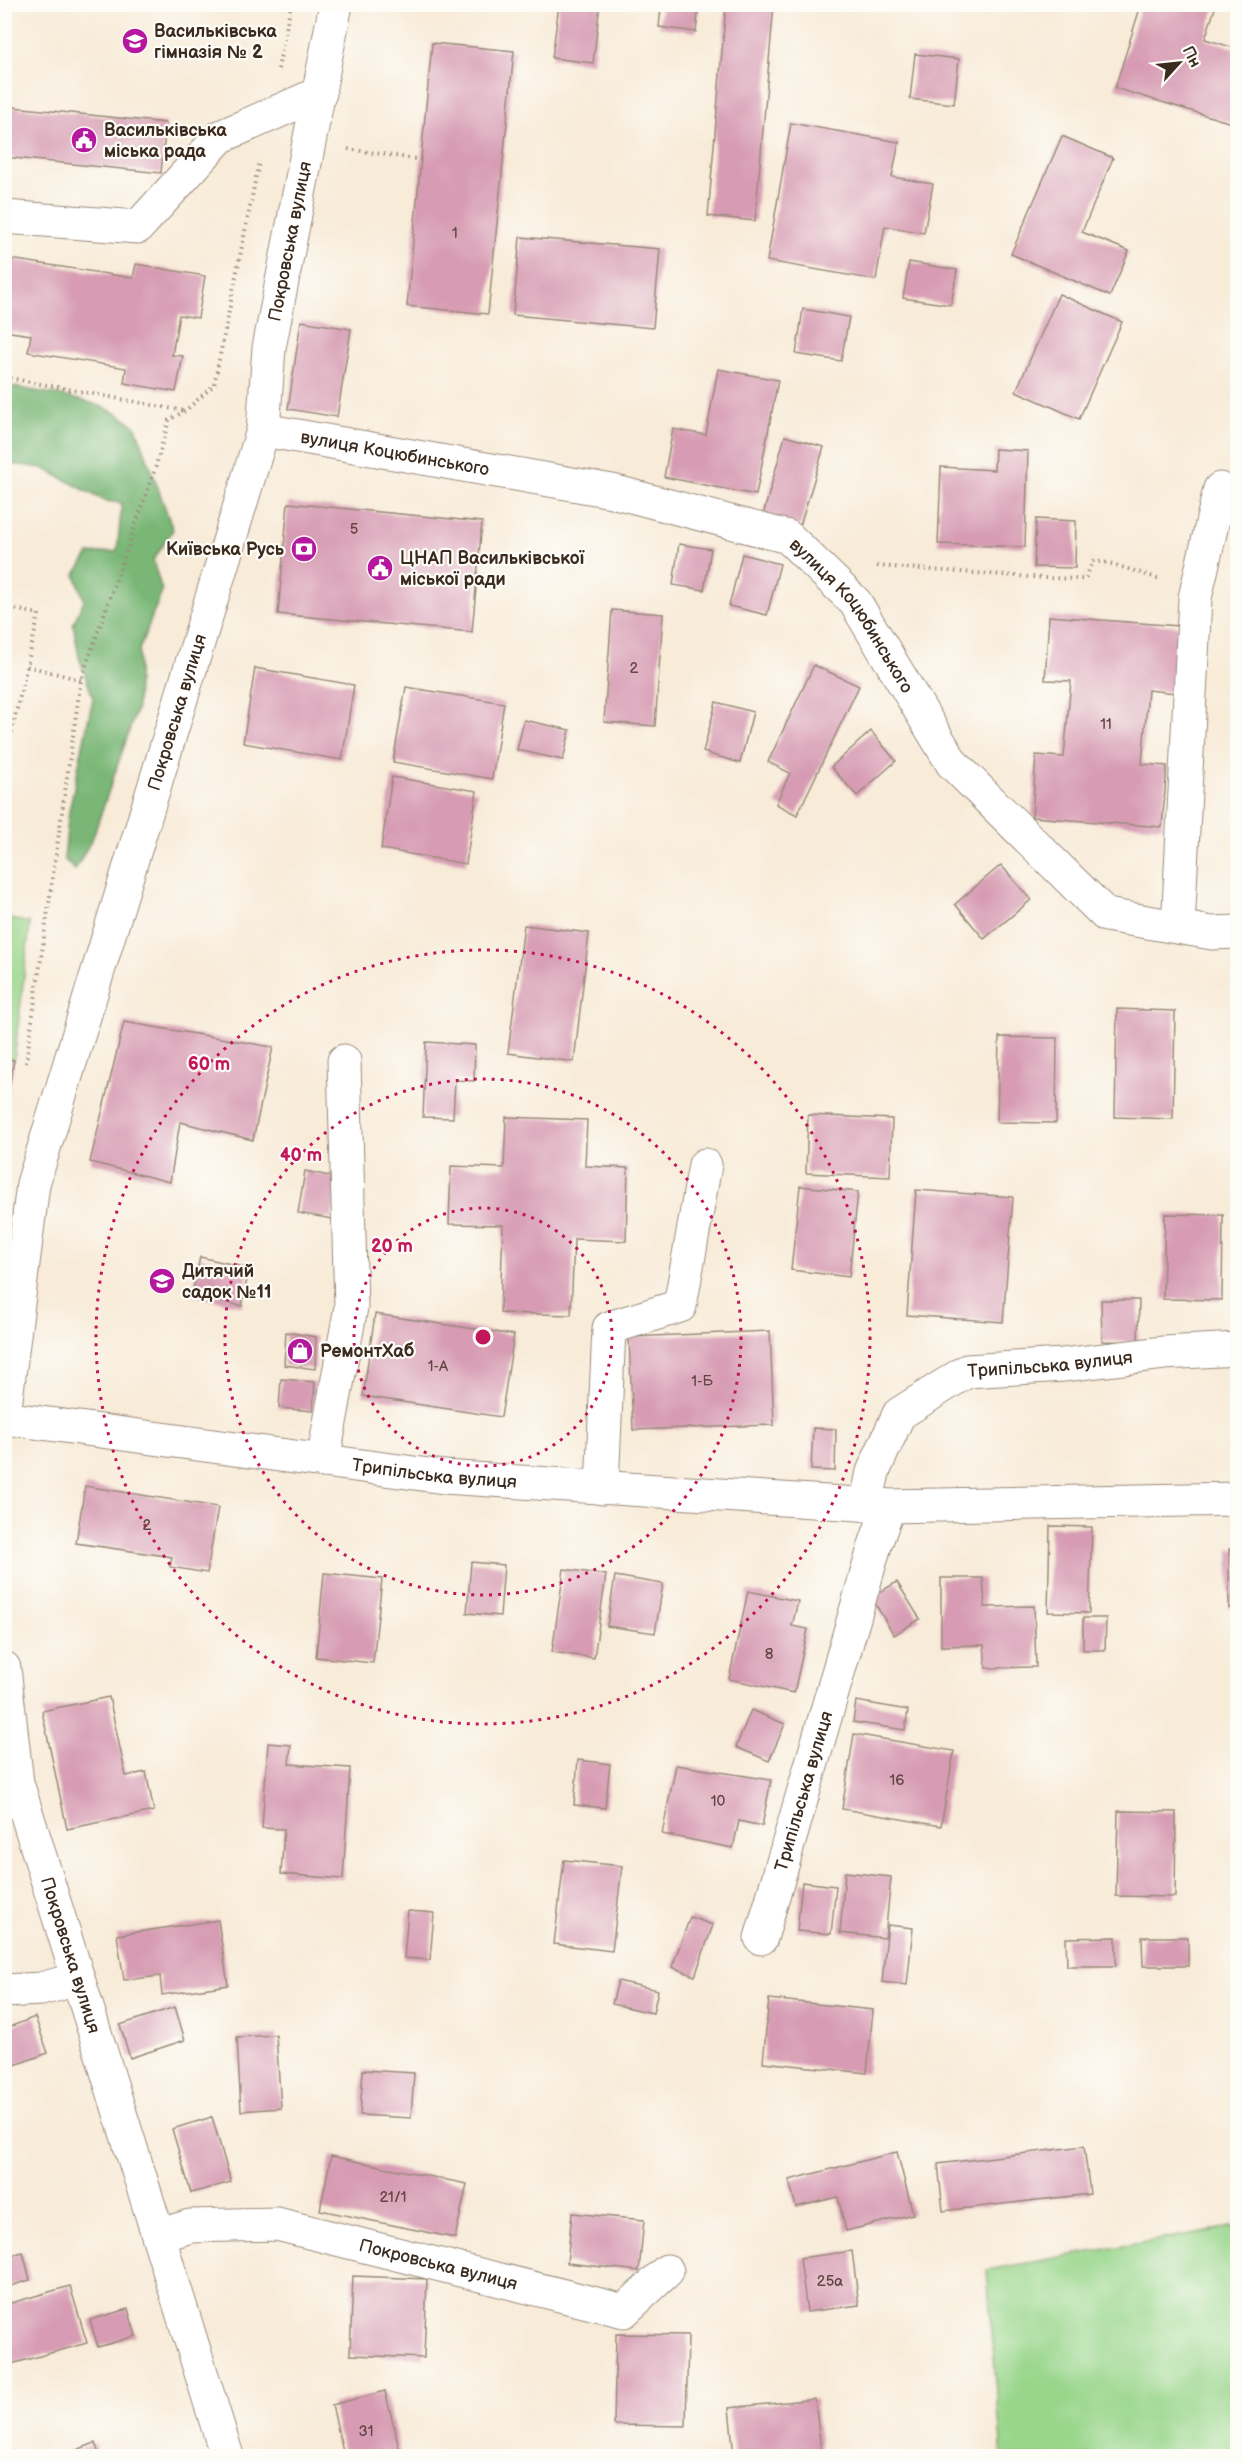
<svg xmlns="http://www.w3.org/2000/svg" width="1242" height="2461" font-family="'Balsamiq Sans',sans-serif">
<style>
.green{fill:#99d68b;stroke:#6a8054;stroke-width:1.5}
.forest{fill:#7ab777;stroke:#5a704a;stroke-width:1.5}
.building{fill:#d79cb3}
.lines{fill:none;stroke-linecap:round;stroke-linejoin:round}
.minor-casing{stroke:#9a8a7b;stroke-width:35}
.path{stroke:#9a8a7b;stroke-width:4;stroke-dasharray:1.5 4.5;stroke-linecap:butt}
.minor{stroke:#fff;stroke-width:33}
.ring{fill:none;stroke:#c2185b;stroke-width:3;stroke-dasharray:3 6}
.labels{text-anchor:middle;stroke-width:4.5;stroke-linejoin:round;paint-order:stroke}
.number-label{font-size:15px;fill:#624643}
.poi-label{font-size:18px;font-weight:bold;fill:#3b2a1e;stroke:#fdfcf7;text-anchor:start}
.street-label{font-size:18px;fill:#3b2a1e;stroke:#fdfcf7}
.centre{fill:#c2185b;stroke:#fdfcf7;stroke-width:3}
.ring-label{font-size:18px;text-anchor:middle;font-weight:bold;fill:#c2185b;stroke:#fdfcf7;stroke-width:4.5;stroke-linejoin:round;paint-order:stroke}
</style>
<rect width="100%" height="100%" fill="#fdfcf7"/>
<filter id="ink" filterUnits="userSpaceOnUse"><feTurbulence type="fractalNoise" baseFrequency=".0167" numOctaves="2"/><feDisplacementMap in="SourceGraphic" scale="12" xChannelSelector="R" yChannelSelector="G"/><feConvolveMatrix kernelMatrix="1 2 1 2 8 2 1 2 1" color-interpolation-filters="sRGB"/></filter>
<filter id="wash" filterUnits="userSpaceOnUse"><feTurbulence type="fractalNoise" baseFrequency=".008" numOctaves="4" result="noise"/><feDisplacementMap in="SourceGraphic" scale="24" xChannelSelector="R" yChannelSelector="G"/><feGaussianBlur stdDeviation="1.35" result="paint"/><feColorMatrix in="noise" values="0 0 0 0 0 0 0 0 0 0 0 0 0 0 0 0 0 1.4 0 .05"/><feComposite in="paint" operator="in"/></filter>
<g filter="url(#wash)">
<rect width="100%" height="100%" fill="#f8ebd8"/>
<g class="green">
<path d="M5 918 30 923 14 1060 5 1058Z"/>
<path d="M1237 2226V2456H1002L987 2270Z"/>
</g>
<path class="forest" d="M5 385C47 395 103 397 136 427L173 530 153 560 162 591 139 650 137 708 93 837 75 870 64 859 69 811 93 698 79 657 73 624 84 600 75 574 89 554 117 551 122 503 105 501 43 468 5 463Z"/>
<g id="blocks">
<g class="building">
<path d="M559 4H600L593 63 552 58Z"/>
<path d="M648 4H699L696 32 659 27 661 8Z"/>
<path d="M726 4H774L755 221 708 216Z"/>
<path d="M1141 5H1216L1205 39 1238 49V125L1115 88Z"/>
<path d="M432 43 514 51 488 314 407 306Z"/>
<path d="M915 54 959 59 954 104 910 99Z"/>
<path d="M4 106 166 123 161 173 4 157Z"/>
<path d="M791 123 899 142 892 177 933 184 924 233 885 226 876 280 767 261Z"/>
<path d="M1062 136 1113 158 1082 232 1129 251 1110 296 1011 254Z"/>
<path d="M520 237 660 249 653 328 513 315Z"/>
<path d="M4 258 133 278 136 264 205 276 198 318 179 315 172 355 183 356 176 392 124 383 126 368 28 352 31 335 4 331Z"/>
<path d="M909 262 957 270 951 305 903 298Z"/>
<path d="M1059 294 1122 322 1079 419 1016 391Z"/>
<path d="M803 309 849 317 841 361 796 354Z"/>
<path d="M301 321 351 329 337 417 288 409Z"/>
<path d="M718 369 778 380 756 495 664 477 673 429 706 435Z"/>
<path d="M785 436 824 447 800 526 763 515Z"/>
<path d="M995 449 1028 451 1025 547 938 544 941 467 994 470Z"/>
<path d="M288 503 482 522 472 632 278 614Z"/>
<path d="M1036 519 1076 521 1075 568 1034 567Z"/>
<path d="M679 544 711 549 704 590 673 585Z"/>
<path d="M742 554 780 564 767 615 729 606Z"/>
<path d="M612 610 663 614 655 726 604 722Z"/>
<path d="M1049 616 1179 626 1175 693 1148 690 1142 764 1167 766 1162 827 1032 817 1036 755 1064 757 1071 681 1045 680Z"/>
<path d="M814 665 859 686 797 815 776 804 790 773 768 762Z"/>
<path d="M255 668 354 685 342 760 243 743Z"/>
<path d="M406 687 504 703 492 779 393 762Z"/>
<path d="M5 697 9 710 5 715Z"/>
<path d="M716 702 753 712 740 763 703 752Z"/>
<path d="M524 720 570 730 563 760 517 750Z"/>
<path d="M871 731 896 761 857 796 831 767Z"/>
<path d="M392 777 477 791 466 864 381 849Z"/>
<path d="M1001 865 1031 900 984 939 955 904Z"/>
<path d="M524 925 589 933 574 1062 508 1053Z"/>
<path d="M1117 1009 1175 1011 1173 1119 1115 1117Z"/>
<path d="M124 1022 273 1047 253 1140 180 1122 170 1182 90 1162Z"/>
<path d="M999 1037 1057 1038 1056 1123 997 1122Z"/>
<path d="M426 1042 475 1045 474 1081 455 1080 453 1118 423 1117Z"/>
<path d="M4 1058 14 1060 6 1106H4Z"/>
<path d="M808 1115 892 1119 890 1177 806 1173Z"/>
<path d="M506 1117 587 1120 585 1166 628 1168 626 1241 574 1239 571 1315 500 1313 503 1225 449 1224 451 1166 504 1168Z"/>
<path d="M305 1171 339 1178 332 1219 298 1213Z"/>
<path d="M800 1186 858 1192 849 1277 791 1270Z"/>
<path d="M916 1190 1013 1197 1003 1322 907 1315Z"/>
<path d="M1165 1214 1223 1215 1222 1300 1163 1299Z"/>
<path d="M200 1257 249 1268 242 1306 192 1295Z"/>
<path d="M1101 1300H1139L1138 1342 1102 1341Z"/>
<path d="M375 1314 514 1335 501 1417 363 1396Z"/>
<path d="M770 1331 774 1425 633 1430 629 1337Z"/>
<path d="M286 1332 316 1337 315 1369 284 1365Z"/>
<path d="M281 1379 315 1382 313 1411 279 1408Z"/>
<path d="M813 1428 836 1429 835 1471 811 1470Z"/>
<path d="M85 1486 218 1507 207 1573 170 1567 172 1557 76 1543Z"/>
<path d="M1050 1526 1092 1527 1089 1613 1048 1612Z"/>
<path d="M1229 1549 1238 1550V1608H1229Z"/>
<path d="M471 1562 504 1565 500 1616 467 1613Z"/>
<path d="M564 1569 606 1575 594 1658 552 1652Z"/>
<path d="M324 1573 382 1579 373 1663 316 1657Z"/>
<path d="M615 1576 663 1584 655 1633 607 1626Z"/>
<path d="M941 1578H983L985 1607 1034 1606 1036 1667 986 1668 984 1645 941 1646Z"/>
<path d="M897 1582 920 1619 894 1635 871 1597Z"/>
<path d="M748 1591 798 1601 792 1626 808 1629 794 1693 729 1679Z"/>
<path d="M1083 1618H1106L1105 1650H1083Z"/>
<path d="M109 1697 126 1776 146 1772 154 1811 67 1829 42 1711Z"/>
<path d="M856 1701 908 1710 905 1730 853 1722Z"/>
<path d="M751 1710 785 1724 769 1761 736 1747Z"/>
<path d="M854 1734 954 1751 941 1826 842 1809Z"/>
<path d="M268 1743 291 1745 289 1764 350 1768 343 1879 281 1874 284 1829 262 1828Z"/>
<path d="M578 1760 610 1764 605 1808 574 1805Z"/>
<path d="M676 1765 771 1780 762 1826 739 1821 733 1848 662 1834Z"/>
<path d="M1118 1811 1176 1812 1175 1897 1116 1896Z"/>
<path d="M564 1860 622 1866 612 1951 554 1944Z"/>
<path d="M845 1872 891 1877 885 1938 840 1933Z"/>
<path d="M802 1882 836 1886 831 1934 797 1931Z"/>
<path d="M408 1911 434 1913 430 1960 404 1958Z"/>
<path d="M690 1917 713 1925 695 1976 672 1967Z"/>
<path d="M218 1920 228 1985 162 1995 160 1976 124 1980 117 1935Z"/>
<path d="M888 1925 913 1928 907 1985 882 1982Z"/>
<path d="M1116 1937V1966H1067L1066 1938Z"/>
<path d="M1142 1937H1188V1966H1143Z"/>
<path d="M618 1981 658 1990 653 2013 612 2004Z"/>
<path d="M769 1999 873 2010 867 2073 763 2062Z"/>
<path d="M175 2007 185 2040 130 2058 120 2025Z"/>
<path d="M35 2017 48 2053 4 2069V2029Z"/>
<path d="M276 2035 281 2108 241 2111 237 2037Z"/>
<path d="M363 2070 414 2073 411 2118 360 2115Z"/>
<path d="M212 2117 231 2182 191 2193 172 2129Z"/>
<path d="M1084 2146 1090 2194 943 2211 938 2164Z"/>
<path d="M897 2152 913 2214 846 2231 838 2197 796 2207 789 2180Z"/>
<path d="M331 2156 467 2184 455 2238 320 2210Z"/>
<path d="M572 2213 644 2220 639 2271 567 2263Z"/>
<path d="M852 2251 859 2305 807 2312 800 2258Z"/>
<path d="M23 2252 30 2280 4 2288V2257Z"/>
<path d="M353 2276 427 2279 424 2358 350 2355Z"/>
<path d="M70 2286 87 2343 4 2366V2305Z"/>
<path d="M128 2309 136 2336 98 2347 90 2320Z"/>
<path d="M616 2334 688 2335 686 2426 614 2425Z"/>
<path d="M385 2391 401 2456H344L332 2405Z"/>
<path d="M815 2399 821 2451 769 2456H734L729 2408Z"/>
<path d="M95 2443 100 2456H61Z"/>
</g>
</g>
</g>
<g filter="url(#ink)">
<use href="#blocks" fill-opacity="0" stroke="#9a8a7b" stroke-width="1.5"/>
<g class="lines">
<defs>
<g id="minor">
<path d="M4 217 138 227 220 137 320 93"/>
<path id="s1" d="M263 430 612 491 788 537 855 602 952 763 1106 915 1212 933 1238 932"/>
<path d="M1178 927 1195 598 1220 489"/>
<path id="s2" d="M4 1415 33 1184 263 430 269 348 336 4"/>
<path id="s3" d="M4 1418 444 1477 889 1506 1238 1499"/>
<path d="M323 1461 351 1307 344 1061"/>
<path d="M602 1488 609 1328 680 1306 705 1165"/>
<path id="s4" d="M866 1505 873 1472 899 1414 967 1371 1063 1365 1164 1353 1238 1349"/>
<path id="s5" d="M4 1668 17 1783 227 2456"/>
<path id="s6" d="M761 1938 876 1542 889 1506"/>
<path d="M4 1991 41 1989 77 1979"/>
<path id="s7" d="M159 2236 190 2226 277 2224 624 2311 667 2271"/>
</g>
</defs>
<use href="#minor" class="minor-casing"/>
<g class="path">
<path d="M278 69 291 4"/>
<path d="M348 149 422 160"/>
<path d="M4 377 184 411"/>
<path d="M877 566 1045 578 1085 579 1093 561 1109 563 1160 579"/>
<path d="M4 607 39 614 4 765"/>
<path d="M27 666 81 680"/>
<path d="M26 1063 81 680 155 469 169 420 185 411 214 385 259 162"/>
</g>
<use href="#minor" class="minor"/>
</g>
</g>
<g class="ring">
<circle cx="483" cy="1337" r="129"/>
<circle cx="483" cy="1337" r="258"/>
<circle cx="483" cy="1337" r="387"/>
</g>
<defs>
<symbol id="school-disc" viewBox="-11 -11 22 22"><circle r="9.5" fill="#b5179e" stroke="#fdfcf7"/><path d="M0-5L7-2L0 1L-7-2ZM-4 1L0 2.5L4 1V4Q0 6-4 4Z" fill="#fff"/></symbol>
<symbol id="civic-disc" viewBox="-11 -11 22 22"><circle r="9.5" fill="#b5179e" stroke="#fdfcf7"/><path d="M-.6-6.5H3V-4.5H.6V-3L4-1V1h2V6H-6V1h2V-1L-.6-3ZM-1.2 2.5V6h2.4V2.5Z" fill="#fff"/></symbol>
<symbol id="bank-disc" viewBox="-11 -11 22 22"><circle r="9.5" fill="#b5179e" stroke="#fdfcf7"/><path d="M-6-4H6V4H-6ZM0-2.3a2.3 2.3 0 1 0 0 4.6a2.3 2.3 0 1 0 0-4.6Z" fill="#fff"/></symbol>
<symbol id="shop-disc" viewBox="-11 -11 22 22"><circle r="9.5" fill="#b5179e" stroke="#fdfcf7"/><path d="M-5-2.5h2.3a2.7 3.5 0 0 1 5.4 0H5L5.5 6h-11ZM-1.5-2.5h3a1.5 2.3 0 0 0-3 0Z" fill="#fff"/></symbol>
</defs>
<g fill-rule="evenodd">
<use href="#school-disc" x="120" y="26" width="30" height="30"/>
<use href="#civic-disc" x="69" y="125" width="30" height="30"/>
<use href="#bank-disc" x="289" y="534" width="30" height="30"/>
<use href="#civic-disc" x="365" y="553" width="30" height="30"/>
<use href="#school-disc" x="147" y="1266" width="30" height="30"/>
<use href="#shop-disc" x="285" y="1336" width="30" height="30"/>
</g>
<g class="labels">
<g class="number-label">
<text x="455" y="238">1</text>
<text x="354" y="534">5</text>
<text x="634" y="673">2</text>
<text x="1106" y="729">11</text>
<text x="438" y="1371">1-А</text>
<text x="702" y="1386">1-Б</text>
<text x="147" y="1530">2</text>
<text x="769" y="1659">8</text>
<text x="897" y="1785">16</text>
<text x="718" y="1806">10</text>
<text x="393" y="2202">21/1</text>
<text x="830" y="2286">25а</text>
<text x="366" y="2436">31</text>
</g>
<g class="poi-label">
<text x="154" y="37">Васильківська<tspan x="154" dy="21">гімназія № 2</tspan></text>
<text x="104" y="136">Васильківська<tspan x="104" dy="21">міська рада</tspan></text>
<text x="284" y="555" text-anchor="end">Київська Русь</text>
<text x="400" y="564">ЦНАП Васильківської<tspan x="400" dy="21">міської ради</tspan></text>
<text x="182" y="1277">Дитячий<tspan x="182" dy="21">садок №11</tspan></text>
<text x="320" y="1357">РемонтХаб</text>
</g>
<g class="street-label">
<text dy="6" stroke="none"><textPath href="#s2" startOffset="1212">Покровська вулиця</textPath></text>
<text dy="6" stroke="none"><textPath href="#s1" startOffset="134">вулиця Коцюбинського</textPath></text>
<text dy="6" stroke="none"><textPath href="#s1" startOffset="638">вулиця Коцюбинського</textPath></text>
<text dy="6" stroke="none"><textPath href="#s2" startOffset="726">Покровська вулиця</textPath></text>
<text dy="6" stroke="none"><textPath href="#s4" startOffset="261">Трипільська вулиця</textPath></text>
<text dy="6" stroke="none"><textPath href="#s3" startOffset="434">Трипільська вулиця</textPath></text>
<text dy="6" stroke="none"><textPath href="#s6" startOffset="153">Трипільська вулиця</textPath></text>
<text dy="6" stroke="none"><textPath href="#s5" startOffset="296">Покровська вулиця</textPath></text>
<text dy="6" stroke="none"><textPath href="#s7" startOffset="286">Покровська вулиця</textPath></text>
</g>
</g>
<circle cx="483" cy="1337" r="9" class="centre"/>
<g class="ring-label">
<text x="209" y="1070">60 m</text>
<text x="301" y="1161">40 m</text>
<text x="392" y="1252">20 m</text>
</g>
<rect width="1242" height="2461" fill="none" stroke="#fdfcf7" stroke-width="24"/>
<g transform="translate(1179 63) rotate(63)" stroke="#fdfcf7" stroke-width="4.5" paint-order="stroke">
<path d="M0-4.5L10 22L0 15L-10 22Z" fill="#3b2a1e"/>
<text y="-9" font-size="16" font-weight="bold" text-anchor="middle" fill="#3b2a1e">Пн</text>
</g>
</svg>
